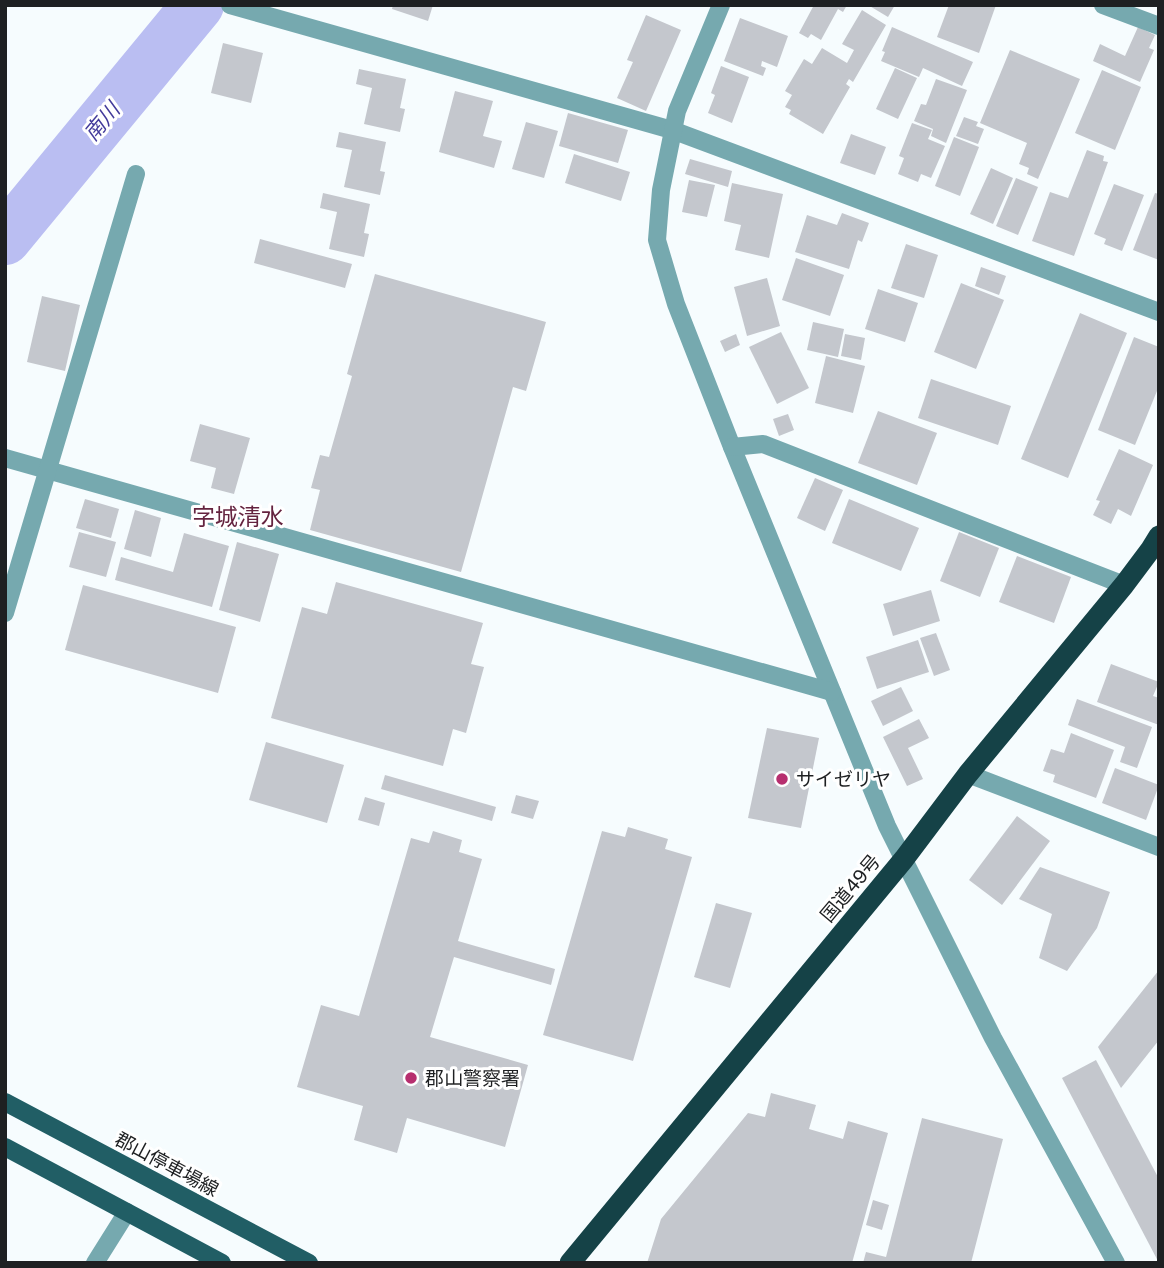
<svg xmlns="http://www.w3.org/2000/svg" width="1164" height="1268" font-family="'Public Sans','Noto Sans JP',sans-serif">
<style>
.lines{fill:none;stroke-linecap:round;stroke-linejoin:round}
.river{stroke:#babef2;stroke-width:52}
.building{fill:#c4c7cd}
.minor{stroke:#76a9af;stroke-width:18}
.major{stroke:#215e65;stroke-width:18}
.highway{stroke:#154247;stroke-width:21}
.poi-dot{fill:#b72f6f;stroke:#fff;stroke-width:2.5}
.labels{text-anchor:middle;stroke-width:6;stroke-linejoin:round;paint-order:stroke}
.poi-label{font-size:19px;fill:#1e2022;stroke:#fff;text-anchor:start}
.street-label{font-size:19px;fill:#1e2022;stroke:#fff}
.water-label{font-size:21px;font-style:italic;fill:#433b9b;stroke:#fff}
.quarter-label{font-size:23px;fill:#64233f;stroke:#fff}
</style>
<rect width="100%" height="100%" fill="#f6fcfe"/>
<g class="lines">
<path class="river" d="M5 239 198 5"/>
</g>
<g class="building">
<path d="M393 5H433L428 21 392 9Z"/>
<path d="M814 5H847L843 12 838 9 821 40 811 34 808 38 799 33Z"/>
<path d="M868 5H895L888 17Z"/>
<path d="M949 5H996L979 53 937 37Z"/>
<path d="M862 10 886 25 853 82 849 79 846 84 850 87 823 134 789 114 791 110 785 107 792 95 785 91 804 59 812 64 822 48 847 63 854 50 842 44Z"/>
<path d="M646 15 681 30 646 111 617 98 633 62 627 60Z"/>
<path d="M740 18 788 36 777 67 762 61 761 66 766 68 763 76 724 61Z"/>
<path d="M892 27 973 62 962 86 923 68 919 77 881 61 885 52 882 51Z"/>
<path d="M1138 27 1155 35 1149 48 1154 50 1140 82 1093 61 1100 44 1125 56Z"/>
<path d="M223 43 263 53 251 103 211 93Z"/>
<path d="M1010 50 1080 79 1038 179 1027 174 1029 168 1019 164 1027 143 980 123Z"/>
<path d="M721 66 749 77 732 123 708 113 715 95 711 93Z"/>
<path d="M895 68 917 78 898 119 876 109Z"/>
<path d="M359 69 406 79 400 108 405 109 400 132 364 124 372 88 356 84Z"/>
<path d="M1102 70 1141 87 1115 150 1075 133Z"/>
<path d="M936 79 967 90 946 143 931 136 933 129 914 121 921 104 926 105Z"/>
<path d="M455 91 493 101 483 136 502 141 494 168 439 152Z"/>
<path d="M568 113 628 130 618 163 559 146Z"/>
<path d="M964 117 978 122 976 126 984 129 978 144 956 136Z"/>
<path d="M526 122 558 131 544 178 512 169Z"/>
<path d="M912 123 932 130 928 139 945 146 931 178 921 174 918 182 898 174 904 158 899 156Z"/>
<path d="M339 132 386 142 380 171 385 172 380 195 344 187 352 150 336 147Z"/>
<path d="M851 134 886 147 875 175 840 163Z"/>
<path d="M954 137 979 147 960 196 935 186Z"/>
<path d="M1087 150 1104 156 1103 161 1108 162 1074 256 1032 241 1050 192 1068 198Z"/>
<path d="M574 154 630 172 621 201 565 183Z"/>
<path d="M690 159 732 171 728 187 685 174Z"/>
<path d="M991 168 1013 178 993 224 970 214Z"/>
<path d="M1016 178 1038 187 1018 235 996 226Z"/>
<path d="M689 180 715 185 707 217 682 212Z"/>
<path d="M732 183 783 194 769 258 735 250 741 225 724 221Z"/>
<path d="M1114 184 1144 195 1122 251 1104 244 1106 239 1094 234Z"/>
<path d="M323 193 370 204 364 233 369 234 364 257 329 249 337 212 320 208Z"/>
<path d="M1155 193 1159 194V260L1133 250Z"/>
<path d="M842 213 869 223 862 242 858 240 849 269 795 252 807 215 837 225Z"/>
<path d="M260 239 352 264 345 288 254 263Z"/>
<path d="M906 244 938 255 924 298 891 288Z"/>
<path d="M796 258 844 275 830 316 782 300Z"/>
<path d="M981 267 1006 276 999 295 975 286Z"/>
<path d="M375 274 546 322 526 391 513 387 461 572 310 530 320 490 311 488 320 455 329 457 352 376 347 374Z"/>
<path d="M767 278 780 326 747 336 734 287Z"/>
<path d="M961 283 1004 300 976 369 934 352Z"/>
<path d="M878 289 918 303 905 342 865 329Z"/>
<path d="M42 296 80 305 65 371 27 362Z"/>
<path d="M1080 313 1127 333 1068 478 1021 459Z"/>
<path d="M813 322 844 329 838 357 807 350Z"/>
<path d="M781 332 809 388 777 404 749 347Z"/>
<path d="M736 334 740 345 725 352 720 341Z"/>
<path d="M845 334 865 338 861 360 841 356Z"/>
<path d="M1134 337 1159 347V386L1135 445 1098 430Z"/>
<path d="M826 356 865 366 853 413 815 403Z"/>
<path d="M931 379 1011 406 998 445 918 418Z"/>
<path d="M878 411 937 433 917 485 858 463Z"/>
<path d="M788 414 794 430 779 436 773 419Z"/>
<path d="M200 424 250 438 234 494 211 488 216 468 190 461Z"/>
<path d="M1119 449 1153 465 1131 516 1118 509 1111 524 1093 515 1100 501 1096 500Z"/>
<path d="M815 478 843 490 825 531 797 518Z"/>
<path d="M85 499 119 509 111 538 76 528Z"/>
<path d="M849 499 919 528 901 571 832 543Z"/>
<path d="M135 510 161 518 151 557 124 549Z"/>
<path d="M79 532 116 542 106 577 69 567Z"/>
<path d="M959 532 999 548 980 597 940 581Z"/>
<path d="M184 533 229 546 212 607 115 580 121 557 173 572Z"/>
<path d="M237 542 279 554 260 622 219 610Z"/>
<path d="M1017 556 1071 577 1054 623 999 602Z"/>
<path d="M336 582 483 623 471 664 484 667 466 733 453 729 443 766 271 718 302 607 327 614Z"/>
<path d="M83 585 236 627 218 693 65 650Z"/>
<path d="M931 590 940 621 893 636 883 604Z"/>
<path d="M936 633 950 670 934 676 920 638Z"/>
<path d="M918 640 929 672 877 689 866 657Z"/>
<path d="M1111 664 1159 682 1153 696 1159 698V725L1097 702Z"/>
<path d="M901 687 913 711 883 726 871 701Z"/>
<path d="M1077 699 1152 727 1137 768 1120 762 1125 747 1068 725Z"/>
<path d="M919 719 929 738 908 748 923 779 907 786 883 737Z"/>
<path d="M767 728 819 738 801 828 748 818Z"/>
<path d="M1071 733 1114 750 1096 798 1053 782 1055 775 1043 771 1051 749 1064 753Z"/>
<path d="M266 742 344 765 327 823 249 800Z"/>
<path d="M1115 768 1159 785 1146 820 1102 803Z"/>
<path d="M385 775 496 807 492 821 381 789Z"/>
<path d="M516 795 539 801 533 819 511 813Z"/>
<path d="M365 797 385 803 379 826 358 820Z"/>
<path d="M1017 816 1050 841 1002 905 969 880Z"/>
<path d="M628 827 668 839 665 849 692 857 633 1061 543 1035 602 831 625 837Z"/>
<path d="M433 831 462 840 459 852 482 859 458 941 555 969 551 985 454 957 430 1037 528 1065 505 1147 407 1118 397 1153 354 1140 363 1106 297 1087 321 1005 359 1016 411 838 429 843Z"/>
<path d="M1040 867 1110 892 1097 928 1067 971 1039 958 1052 914 1019 899Z"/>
<path d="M716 903 752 913 730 988 694 977Z"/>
<path d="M1159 970V1040L1121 1088 1098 1047Z"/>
<path d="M1096 1060 1159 1179V1263L1062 1078Z"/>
<path d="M771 1093 816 1105 809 1129 843 1139 848 1121 888 1133 852 1263H647L661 1219 748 1113 765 1117Z"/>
<path d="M922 1118 1003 1139 971 1263H863L866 1252 886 1257Z"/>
<path d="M873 1200 889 1205 882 1230 866 1225Z"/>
</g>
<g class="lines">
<g class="minor">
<path d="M230 5 672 130 1159 312"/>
<path d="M721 5 677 111 661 190 657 240 676 304 732 447 887 826 993 1038 1116 1263"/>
<path d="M1103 5 1159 26"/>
<path d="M732 447 763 444 1124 585"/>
<path d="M5 458 832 692"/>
<path d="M5 613 136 174"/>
<path d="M968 774 1159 847"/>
<path d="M95 1263 127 1212"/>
</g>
<g class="major">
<path d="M5 1102 309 1263"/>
<path d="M5 1147 222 1263"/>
</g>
<path class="highway" d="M570 1263 904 859 968 774 1124 585 1151 549 1159 536"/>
</g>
<g class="poi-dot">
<circle cx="782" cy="779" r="7"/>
<circle cx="411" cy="1078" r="7"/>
</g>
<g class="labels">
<g class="poi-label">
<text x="796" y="786">サイゼリヤ</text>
<text x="425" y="1085">郡山警察署</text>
</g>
<g class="street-label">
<text transform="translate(850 888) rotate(-50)" y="7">国道49号</text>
<text transform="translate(167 1164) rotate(28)" y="7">郡山停車場線</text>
</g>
<g class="water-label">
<text transform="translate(102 122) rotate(-50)" y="7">南川</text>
</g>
<g class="quarter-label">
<text x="238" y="525">字城清水</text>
</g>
</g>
<rect width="1164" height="1268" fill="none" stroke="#1e2022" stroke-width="14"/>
</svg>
